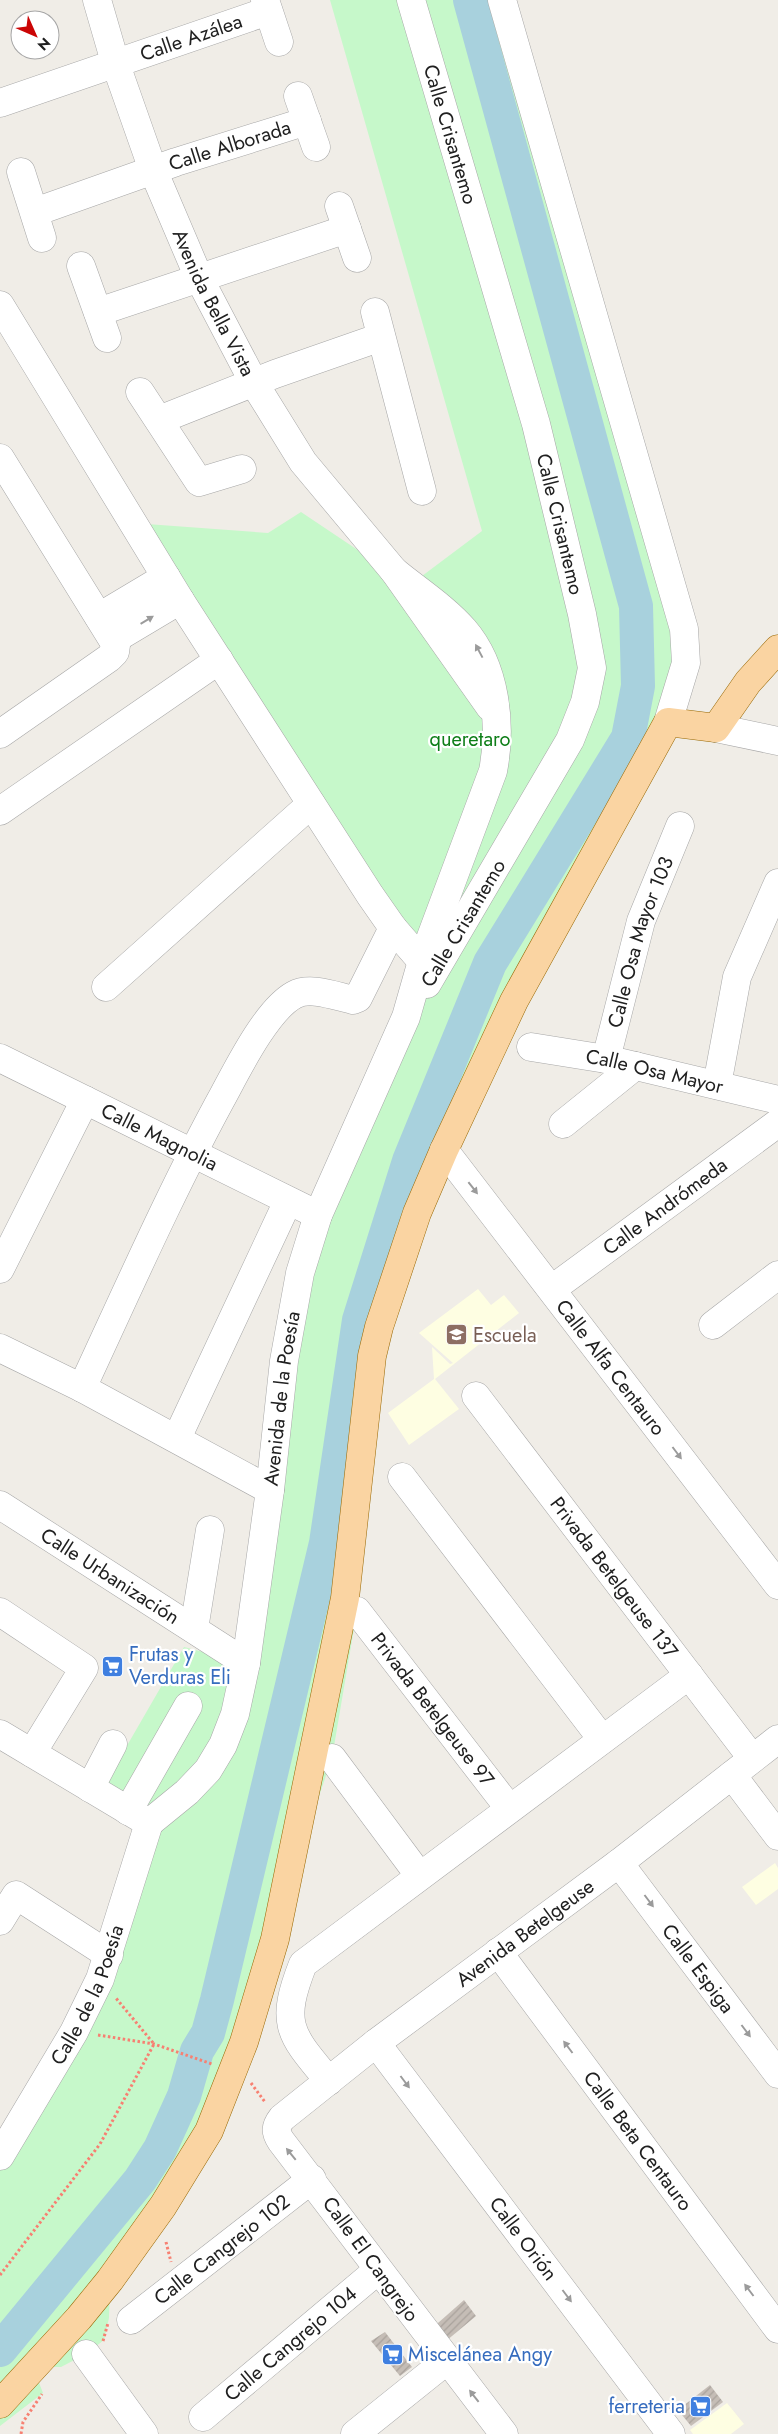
<svg xmlns="http://www.w3.org/2000/svg" width="778" height="2434" font-family="Jost,sans-serif">
<style>
.education{fill:#fefee2}
.park{fill:#c6f8ca}
.lines{fill:none;stroke-linecap:round;stroke-linejoin:round}
.river{stroke:#a8d1dd;stroke-width:34}
.building{fill:url(#building-hatch)}
.minor-casing{stroke:#a7a7a7;stroke-width:29}
.major-casing{stroke:#986804;stroke-width:29}
.path{stroke:#f78072;stroke-width:3;stroke-dasharray:2.5 2.5;stroke-linecap:butt}
.minor{stroke:#fff;stroke-width:28}
.major{stroke:#fad4a2;stroke-width:28}
.oneway{fill:#9b9b9b}
.labels{text-anchor:middle;stroke-width:4.5;stroke-linejoin:round;paint-order:stroke}
.street-label{font-size:20px;fill:#202020;stroke:#fff}
.park-label{font-size:20px;fill:#0e7e18;stroke:#fff}
.education-label{font-size:20px;fill:#785e54;stroke:#fff;text-anchor:start}
.shop-label{font-size:20px;fill:#366cbe;stroke:#fff;text-anchor:start}
</style>
<defs>
<pattern id="building-hatch" width="6" height="6" patternUnits="userSpaceOnUse" patternTransform="scale(1.25)"><rect width="6" height="6" fill="#c5bdb6"/><path d="M-1 1l2-2M0 6l6-6M5 7l2-2" fill="none" stroke="#a9a29c"/></pattern>
</defs>
<rect width="100%" height="100%" fill="#f0ede7"/>
<g class="education">
<path d="M478 1289 491 1305 504 1295 519 1313 435 1379 459 1409 409 1445 388 1413 434 1379 432 1347 450 1364 453 1363 419 1333Z"/>
<path d="M775 1863 778 1868V1889L756 1905 742 1887Z"/>
<path d="M727 2403 744 2424 731 2434H693L690 2430Z"/>
</g>
<path class="park" d="M330 0H502L686 663 514 1001 379 1327 357 1611 332 1758 280 1911 244 2042 110 2280 109 2318 104 2340 86 2354 61 2367H33L43 2393 0 2426V2156L74 2032 149 1823 99 1794 184 1647 246 1663 318 1215 422 961 133 523 268 533 301 512 410 585 482 531Z"/>
<g class="lines">
<path class="river" d="M0 2350 140 2180 160 2149 184 2096 197 2051 208 2033 217 2000 326 1543 359 1320 409 1161 490 963 628 738 638 686 636 606 470 0"/>
</g>
<g class="building">
<path d="M464 2300 476 2316 440 2346 429 2331Z"/>
<path d="M385 2332 412 2367 400 2376 371 2341Z"/>
<path d="M710 2385 723 2402 691 2426 678 2410Z"/>
</g>
<g class="lines">
<defs>
<g id="minor">
<path id="s1" d="M97 0 115 62 153 170 199 278 254 383 303 462 394 571 490 707"/>
<path d="M265 0 279 42"/>
<path id="s2" d="M411 0 536 424 582 614 592 668 585 702 570 740 427 984"/>
<path d="M502 0 684 629 686 663 668 722"/>
<path d="M298 96 316 147"/>
<path id="s3" d="M0 103 268 11"/>
<path d="M21 172 42 238"/>
<path d="M339 206 357 258"/>
<path id="s4" d="M35 212 176 162 307 121"/>
<path d="M81 266 107 338"/>
<path d="M0 305 180 600 370 895 393 928 432 973"/>
<path d="M98 312 347 229"/>
<path d="M375 312 422 491"/>
<path d="M140 392 199 482 242 469"/>
<path d="M159 420 275 374 381 337"/>
<path d="M0 458 116 645 115 652 109 658 0 734"/>
<path d="M99 617 166 577"/>
<path d="M113 640 180 600"/>
<path d="M716 728 778 741"/>
<path d="M0 811 219 660"/>
<path d="M106 987 311 804"/>
<path id="s5" d="M531 1047 606 1059 778 1100"/>
<path id="s6" d="M0 1058 318 1215"/>
<path id="s7" d="M606 1059 641 921 680 826"/>
<path d="M717 1085 737 977 778 883"/>
<path d="M563 1124 635 1066"/>
<path id="s8" d="M444 1150 778 1585"/>
<path d="M0 1269 85 1100"/>
<path id="s9" d="M552 1289 778 1123"/>
<path d="M713 1325 778 1275"/>
<path d="M0 1348 82 1388 270 1490"/>
<path d="M82 1388C128 1289 172 1189 224 1094 239 1066 267 1010 294 995 310 986 335 996 353 1000L358 998 393 928"/>
<path id="s10" d="M476 1396 752 1758"/>
<path d="M177 1438 288 1201"/>
<path d="M402 1477 602 1739"/>
<path id="s11" d="M0 1505 246 1663"/>
<path id="s12" d="M357 1611 509 1808"/>
<path d="M0 1612 84 1668 32 1753"/>
<path d="M194 1629 210 1530"/>
<path d="M0 1734 149 1823"/>
<path d="M332 1758 419 1875"/>
<path d="M732 1775 778 1836"/>
<path d="M90 1788 113 1744"/>
<path d="M128 1811 188 1706"/>
<path id="s13" d="M149 1823 187 1792 208 1770 223 1745 235 1714 246 1663 270 1490 284 1361 300 1273 318 1215 406 1017 422 961 493 771C502 725 496 667 464 630 445 608 417 590 394 571"/>
<path id="s14" d="M619 1863 778 2074"/>
<path d="M0 1921 16 1895 109 1955"/>
<path id="s15" d="M498 1952 778 2329"/>
<path id="s16" d="M376 2043 671 2434"/>
<path d="M329 2081C290 2034 279 2025 303 1964L689 1675"/>
<path id="s17" d="M0 2156 74 2032 100 1979 149 1823"/>
<path id="s18" d="M131 2320 312 2179"/>
<path d="M86 2354 144 2434"/>
<path id="s19" d="M203 2417 378 2270"/>
<path d="M355 2434 446 2361"/>
<path id="s20" d="M504 2434 281 2141C275 2132 275 2127 282 2118L376 2043 619 1863 778 1739"/>
</g>
<path id="major" d="M0 2404 79 2318 110 2280 163 2206 209 2131 244 2042 275 1939 345 1598 372 1356 379 1327 417 1213 444 1150 514 1001 668 722 716 728 748 682 778 649"/>
</defs>
<use href="#minor" class="minor-casing"/>
<use href="#major" class="major-casing"/>
<g class="path">
<path d="M98 2035 154 2044 212 2064"/>
<path d="M251 2083 265 2102"/>
<path d="M166 2242 171 2262"/>
<path d="M0 2275 100 2144 154 2044 115 1997"/>
<path d="M103 2341 108 2323"/>
<path d="M21 2434 23 2422 42 2394"/>
</g>
<use href="#minor" class="minor"/>
<use href="#major" class="major"/>
</g>
<defs><path id="oneway-solid" d="M-6-.8H1V-3.2L6.5 0L1 3.2V.8H-6Z" transform="scale(1.25)"/></defs>
<g class="oneway">
<use href="#oneway-solid" transform="translate(147 620) rotate(-31)"/>
<use href="#oneway-solid" transform="translate(479 651) rotate(-118)"/>
<use href="#oneway-solid" transform="translate(473 1188) rotate(52)"/>
<use href="#oneway-solid" transform="translate(677 1453) rotate(53)"/>
<use href="#oneway-solid" transform="translate(649 1901) rotate(53)"/>
<use href="#oneway-solid" transform="translate(746 2031) rotate(53)"/>
<use href="#oneway-solid" transform="translate(568 2047) rotate(-127)"/>
<use href="#oneway-solid" transform="translate(405 2082) rotate(53)"/>
<use href="#oneway-solid" transform="translate(291 2154) rotate(-129)"/>
<use href="#oneway-solid" transform="translate(749 2290) rotate(-127)"/>
<use href="#oneway-solid" transform="translate(567 2296) rotate(53)"/>
<use href="#oneway-solid" transform="translate(474 2396) rotate(-128)"/>
</g>
<defs>
<symbol id="school-square" viewBox="-11 -11 22 22"><rect x="-9" y="-9" width="18" height="18" rx="4" fill="#8d6e63" stroke="#fff"/><path d="M0-5L7-2L0 1L-7-2ZM-4 1L0 2.5L4 1V4Q0 6-4 4Z" fill="#fff"/></symbol>
<symbol id="supermarket-square" viewBox="-11 -11 22 22"><rect x="-9" y="-9" width="18" height="18" rx="4" fill="#3f7fe0" stroke="#fff"/><path d="M-6-5.5h2.5l.6 2H6L4.5 2H-2.5L-4.4-4H-6ZM-1.5 3.2a1.3 1.3 0 1 0 .1 0ZM3 3.2a1.3 1.3 0 1 0 .1 0Z" fill="#fff"/></symbol>
</defs>
<g fill-rule="evenodd">
<use href="#school-square" x="444" y="1322" width="25" height="25"/>
<use href="#supermarket-square" x="100" y="1654" width="25" height="25"/>
<use href="#supermarket-square" x="380" y="2342" width="25" height="25"/>
<use href="#supermarket-square" x="688" y="2394" width="25" height="25"/>
</g>
<g class="labels">
<g class="street-label">
<text dy="7" stroke="none"><textPath href="#s3" startOffset="202">Calle Azálea</textPath></text>
<text dy="7" stroke="none"><textPath href="#s2" startOffset="140">Calle Crisantemo</textPath></text>
<text dy="7" stroke="none"><textPath href="#s4" startOffset="206">Calle Alborada</textPath></text>
<text dy="7" stroke="none"><textPath href="#s1" startOffset="325">Avenida Bella Vista</textPath></text>
<text dy="7" stroke="none"><textPath href="#s2" startOffset="545">Calle Crisantemo</textPath></text>
<text transform="translate(463 923) rotate(-59)" y="7">Calle Crisantemo</text>
<text dy="7" stroke="none"><textPath href="#s7" startOffset="122">Calle Osa Mayor 103</textPath></text>
<text dy="7" stroke="none"><textPath href="#s5" startOffset="126">Calle Osa Mayor</textPath></text>
<text dy="7" stroke="none"><textPath href="#s6" startOffset="178">Calle Magnolia</textPath></text>
<text dy="7" stroke="none"><textPath href="#s9" startOffset="140">Calle Andrómeda</textPath></text>
<text dy="7" stroke="none"><textPath href="#s8" startOffset="274">Calle Alfa Centauro</textPath></text>
<text dy="7" stroke="none"><textPath href="#s13" startOffset="461">Avenida de la Poesía</textPath></text>
<text dy="7" stroke="none"><textPath href="#s11" startOffset="131">Calle Urbanización</textPath></text>
<text dy="7" stroke="none"><textPath href="#s10" startOffset="228">Privada Betelgeuse 137</textPath></text>
<text dy="7" stroke="none"><textPath href="#s12" startOffset="124">Privada Betelgeuse 97</textPath></text>
<text dy="7" stroke="none"><textPath href="#s20" startOffset="699">Avenida Betelgeuse</textPath></text>
<text dy="7" stroke="none"><textPath href="#s14" startOffset="132">Calle Espiga</textPath></text>
<text dy="7" stroke="none"><textPath href="#s17" startOffset="184">Calle de la Poesía</textPath></text>
<text dy="7" stroke="none"><textPath href="#s15" startOffset="235">Calle Beta Centauro</textPath></text>
<text dy="7" stroke="none"><textPath href="#s16" startOffset="245">Calle Orión</textPath></text>
<text dy="7" stroke="none"><textPath href="#s18" startOffset="115">Calle Cangrejo 102</textPath></text>
<text transform="translate(371 2259) rotate(54)" y="7">Calle El Cangrejo</text>
<text dy="7" stroke="none"><textPath href="#s19" startOffset="114">Calle Cangrejo 104</textPath></text>
</g>
<g class="park-label">
<text x="470" y="746">queretaro</text>
</g>
<g class="education-label">
<text x="473" y="1342">Escuela</text>
</g>
<g class="shop-label">
<text x="129" y="1661">Frutas y<tspan x="129" dy="23">Verduras Eli</tspan></text>
<text x="408" y="2361">Miscelánea Angy</text>
<text x="685" y="2413" text-anchor="end">ferreteria</text>
</g>
</g>
<g transform="translate(35 35) rotate(135)"><circle r="24" fill="#ffffff" stroke="#a6a6a6"/>
<path d="M0-4L9 19L0 12L-9 19Z" fill="#cb0505"/>
<text y="-8" font-size="14" font-weight="bold" text-anchor="middle" fill="#202020">N</text>
</g>
</svg>
